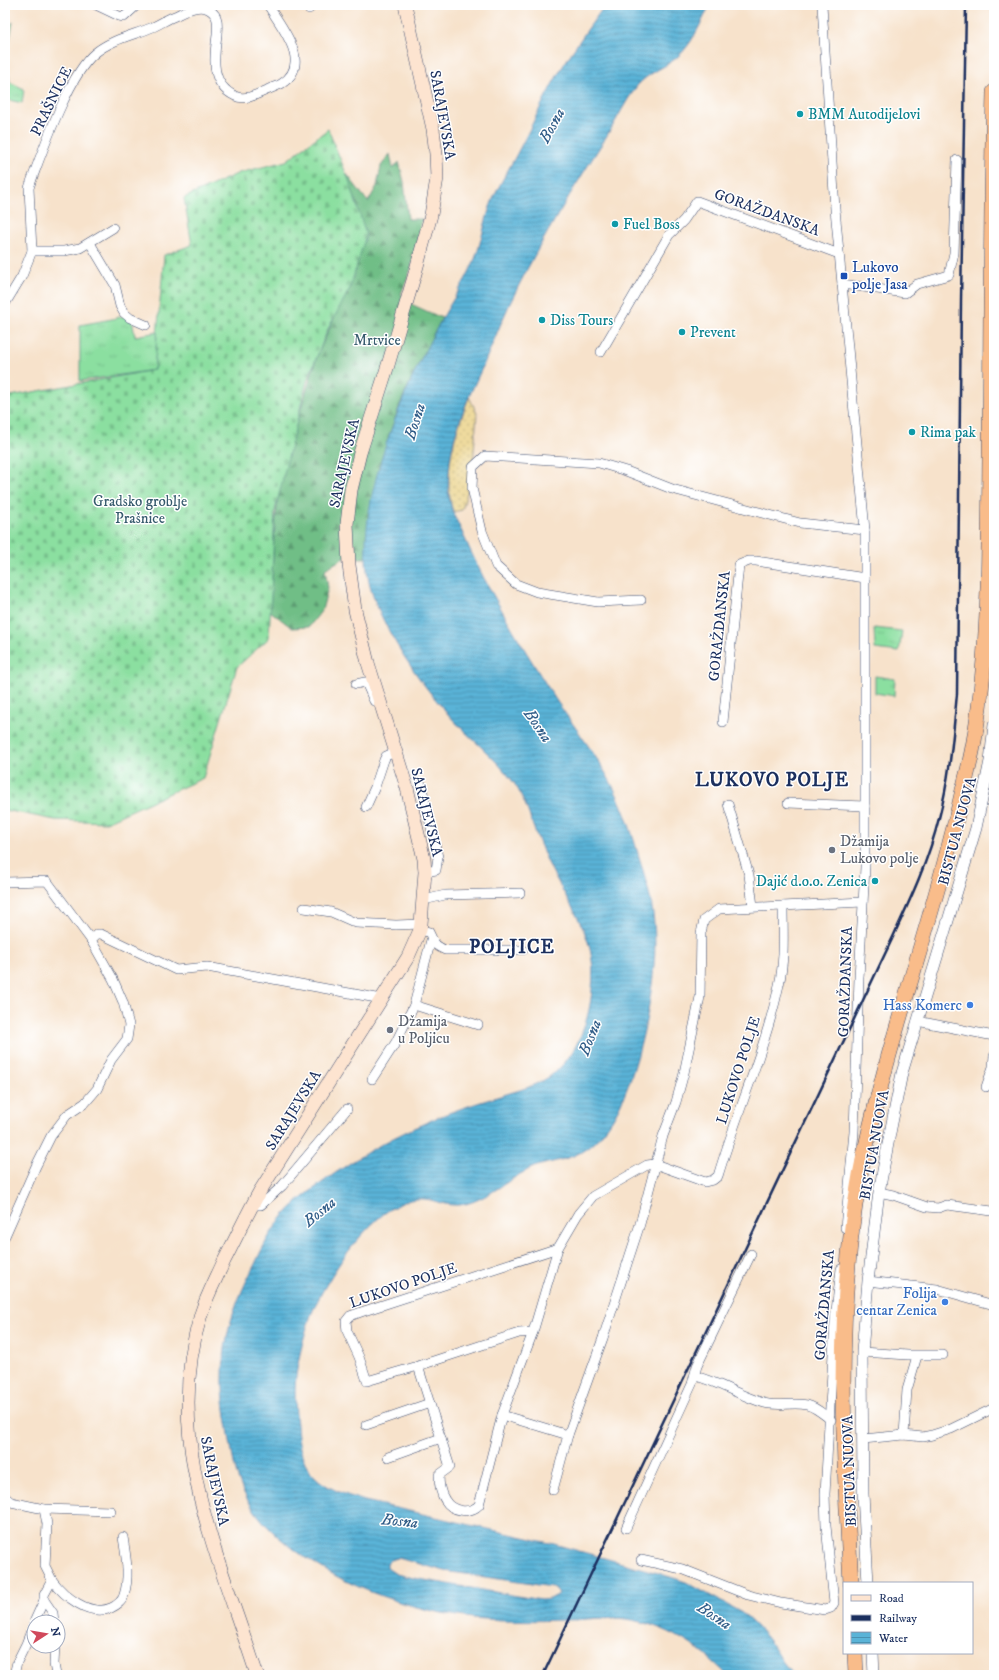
<svg xmlns="http://www.w3.org/2000/svg" width="999" height="1680" font-family="'IM FELL DW Pica',serif">
<style>
.grass{fill:url(#grass-tufts);stroke:#53877f}
.forest{fill:url(#forest-firs);stroke:#467672}
.sand{fill:url(#sand-dots);stroke:#84847e}
.cemetery{fill:url(#cemetery-stones);stroke:#53877f}
.water{fill:url(#water-rules);stroke:#3a719a;fill-rule:evenodd}
.lines{fill:none;stroke-linecap:round;stroke-linejoin:round}
.minor-casing{stroke:#3c4a6e;stroke-width:10}
.tertiary-casing{stroke:#3c4a6e;stroke-width:12}
.secondary-casing{stroke:#3c4a6e;stroke-width:14}
.trunk-casing{stroke:#3c4a6e;stroke-width:16}
.minor{stroke:#fff;stroke-width:9}
.tertiary{stroke:#fff;stroke-width:11}
.secondary{stroke:#fde4d0;stroke-width:13}
.trunk{stroke:#f9bc8a;stroke-width:15}
.rail{stroke:#1b2f5e;stroke-width:2.5}
.culture-dot{fill:#0f9aa8;stroke:#fff;stroke-width:1.5}
.transit-dot{fill:#1a4fb4;stroke:#fff;stroke-width:1.5}
.worship-dot{fill:#6b7280;stroke:#fff;stroke-width:1.5}
.shop-dot{fill:#3f7fe0;stroke:#fff;stroke-width:1.5}
.labels{text-anchor:middle;stroke-width:3;stroke-linejoin:round;paint-order:stroke}
.street-label{font-size:15px;fill:#1b2f5e;stroke:#fff}
.culture-label{font-size:15px;fill:#0d838f;stroke:#fff;text-anchor:start}
.transit-label{font-size:15px;fill:#164399;stroke:#fff;text-anchor:start}
.park-label{font-size:15px;fill:#375b6e;stroke:#fff}
.worship-label{font-size:15px;fill:#5b616d;stroke:#fff;text-anchor:start}
.shop-label{font-size:15px;fill:#366cbe;stroke:#fff;text-anchor:end}
.water-label{font-size:16px;font-style:italic;fill:#315d88;stroke:#fff}
.district-label{font-size:19px;font-weight:bold;letter-spacing:1px;fill:#1b2f5e;stroke:#fff}
</style>
<defs>
<pattern id="grass-tufts" width="24" height="20" patternUnits="userSpaceOnUse"><rect width="24" height="20" fill="#8bdfa0"/><path d="M3 7l-1-3M5 7V3M7 7l1-3M15 17l-1-3M17 17v-4M19 17l1-3" fill="none" stroke="#77c08c"/></pattern>
<pattern id="forest-firs" width="22" height="20" patternUnits="userSpaceOnUse"><rect width="22" height="20" fill="#70be86"/><path d="M5 1l3.5 6h-7zM16 11l3.5 6h-7z" fill="#5b9b71"/></pattern>
<pattern id="sand-dots" width="8" height="8" patternUnits="userSpaceOnUse"><rect width="8" height="8" fill="#eeda9e"/><path d="M2 2h.1M6 6h.1" fill="none" stroke="#ccbb8a" stroke-width="1.8" stroke-linecap="round"/></pattern>
<pattern id="cemetery-stones" width="16" height="16" patternUnits="userSpaceOnUse"><rect width="16" height="16" fill="#8bdfa0"/><path d="M2 7V4a2 2 0 0 1 4 0v3zM10 15v-3a2 2 0 0 1 4 0v3z" fill="#77c08c"/></pattern>
<pattern id="water-rules" width="6" height="5" patternUnits="userSpaceOnUse"><rect width="6" height="5" fill="#5ab3d7"/><path d="M0 2.5h6" fill="none" stroke="#4a92b2"/></pattern>
</defs>
<rect width="100%" height="100%" fill="#fff"/>
<filter id="ink" filterUnits="userSpaceOnUse"><feTurbulence type="fractalNoise" baseFrequency=".025" numOctaves="2"/><feDisplacementMap in="SourceGraphic" scale="8" xChannelSelector="R" yChannelSelector="G"/><feConvolveMatrix kernelMatrix="1 2 1 2 8 2 1 2 1" color-interpolation-filters="sRGB"/></filter>
<filter id="wash" filterUnits="userSpaceOnUse"><feTurbulence type="fractalNoise" baseFrequency=".012" numOctaves="4" result="noise"/><feDisplacementMap in="SourceGraphic" scale="16" xChannelSelector="R" yChannelSelector="G"/><feGaussianBlur stdDeviation="0.9" result="paint"/><feColorMatrix in="noise" values="0 0 0 0 0 0 0 0 0 0 0 0 0 0 0 0 0 1.4 0 .05"/><feComposite in="paint" operator="in"/></filter>
<g filter="url(#wash)">
<rect width="100%" height="100%" fill="#f7e2cb"/>
<g class="grass">
<path d="M13 22 6 60 10 82 24 89 22 103 5 99V28Z"/>
<path d="M131 314 135 336 158 332 154 370 80 381V325L112 319Z"/>
<path d="M874 628 902 631 899 652 875 649Z"/>
<path d="M875 676 895 679 894 696 875 693Z"/>
</g>
<path class="forest" d="M390 154 393 169 399 162 404 182 408 219H422L411 269 401 294 413 305 442 318C429 344 415 369 404 395 382 448 370 501 365 558H344L325 569 328 588 322 610 309 627 292 628 270 611 274 537 280 477 317 356 356 269 346 173 368 202 377 186 381 166Z"/>
<path class="sand" d="M469 397 477 413 472 476 462 510 453 512C442 470 455 436 469 397Z"/>
<path class="cemetery" d="M328 129 350 183 366 235 350 288 328 329 307 381 291 445 275 511 269 638 237 667 203 778 106 822 55 820 5 810V397L154 370 164 255 192 245 184 198 239 173 286 161Z"/>
<path class="water" d="M605 5H710C700 24 692 46 675 59 662 69 648 73 637 86 624 103 615 124 603 142 573 189 543 237 518 287 505 312 495 338 484 364 470 394 454 427 450 460 449 472 447 486 449 497 451 510 457 521 462 532 471 552 480 572 491 591 512 629 534 666 558 703 576 729 595 753 610 781 622 803 630 826 637 850 644 874 652 898 654 923 659 971 643 1051 624 1096 617 1115 603 1137 586 1149 571 1160 551 1161 534 1167 510 1177 484 1203 459 1205 437 1206 429 1193 404 1202 367 1216 326 1279 311 1315 305 1332 300 1352 297 1369 294 1388 295 1407 297 1425 300 1476 320 1487 365 1501L554 1544 658 1573 686 1582 742 1613 755 1625 767 1638 792 1675H727C699 1646 666 1625 626 1619 606 1616 586 1620 567 1620 536 1621 504 1621 473 1618 422 1612 361 1593 317 1565 286 1545 260 1526 243 1491 235 1474 232 1454 229 1435 226 1416 222 1395 223 1376 223 1335 236 1300 255 1264 263 1246 272 1229 285 1214 293 1205 302 1198 312 1190 346 1164 383 1141 423 1124 448 1112 474 1104 500 1096 519 1090 539 1086 554 1073 577 1055 590 1018 592 989 597 941 578 920 557 880 547 863 540 844 533 826 528 811 523 796 514 783 498 761 476 743 457 724 425 690 389 640 373 596 345 519 405 385 443 317 452 300 464 284 472 266 482 244 484 220 493 199 501 181 512 164 521 146 532 126 541 104 553 83 568 56 587 30 605 5ZM398 1558 445 1571 552 1587 557 1590 559 1594 550 1599 541 1600 413 1578 396 1574 387 1568V1563L390 1560Z"/>
</g>
<g filter="url(#ink)">
<g class="lines">
<defs>
<g id="minor">
<path d="M96 5 119 16 124 17 137 5"/>
<path d="M822 5 835 209 865 530V867L859 978 854 1132 845 1228"/>
<path d="M309 9 313 5"/>
<path d="M90 243 115 285 120 306 124 313 130 318 146 325"/>
<path d="M32 251H64L80 248 113 228"/>
<path d="M842 284 905 293 917 284 949 275 954 253 957 160"/>
<path d="M5 304 22 276 32 251 29 188 32 179C44 147 70 73 95 53 112 39 134 35 153 27 160 24 167 19 175 16 187 10 205 0 215 15 219 21 217 29 217 35 214 58 210 84 235 96 245 101 258 94 267 90 271 88 277 86 281 84 314 64 281 27 268 5"/>
<path d="M601 352 669 235 684 220 697 201 839 254"/>
<path d="M641 600 598 602 537 592 516 584 496 566 482 531 472 488 473 467 485 456 599 463 626 471 672 489 800 523 865 530"/>
<path d="M356 684 365 682 367 685 374 701H378"/>
<path d="M723 722 739 565 749 561H756L865 578"/>
<path d="M421 784 438 857 436 870 425 872"/>
<path d="M788 803 865 806"/>
<path d="M728 804 749 875 753 906"/>
<path d="M366 807 375 787 384 760 386 756 395 752"/>
<path d="M5 882 47 881 91 940"/>
<path d="M424 900 445 895 520 893"/>
<path d="M304 908 331 912 356 923 396 925 421 924"/>
<path d="M420 930 429 932C434 943 434 945 445 950H523"/>
<path d="M414 1005 478 1025"/>
<path d="M917 1021 994 1036"/>
<path d="M372 1079 396 1042 414 1005 431 940"/>
<path d="M986 1087 993 1067 994 1056"/>
<path d="M879 1192 893 1195 927 1207 938 1208 947 1205 992 1211"/>
<path d="M253 1205H261L282 1186 347 1109"/>
<path d="M5 1236 36 1166 51 1136 67 1115 85 1103 97 1089 111 1060 127 1039 129 1025 123 1002 113 979 91 940 97 934H101L176 970 207 967 382 999"/>
<path d="M868 1281 937 1289 994 1305"/>
<path d="M862 1352 908 1355H943"/>
<path d="M418 1366 367 1381 359 1357 347 1331 346 1321 350 1316 361 1312 558 1248"/>
<path d="M695 1376C719 1382 740 1396 764 1403 778 1407 793 1402 807 1405 816 1407 823 1414 831 1420"/>
<path d="M502 1415 479 1505C470 1514 452 1512 445 1500 440 1493 439 1484 439 1475L450 1467 418 1366 519 1333 533 1332"/>
<path d="M366 1425 430 1403"/>
<path d="M568 1435 502 1415 533 1332 558 1248 578 1214 593 1196 647 1165 655 1164 705 1182 713 1180 718 1176C737 1112 765 1050 779 985 785 959 783 932 783 906"/>
<path d="M904 1435 907 1390 917 1356"/>
<path d="M863 1439 904 1435 923 1437 932 1435 951 1429 994 1408"/>
<path d="M388 1457 441 1438"/>
<path d="M553 1490 568 1435 603 1338 640 1224 663 1136 676 1102 684 1073 700 997 701 933 704 920 719 909 863 902"/>
<path d="M5 1497 11 1502 44 1509 47 1524 45 1566 52 1580 44 1595V1600L53 1613 54 1622"/>
<path d="M44 1509 111 1511"/>
<path d="M626 1528 692 1384 697 1366 751 1254"/>
<path d="M641 1560 682 1569 748 1595 781 1603 825 1610 831 1608 834 1603 826 1526 825 1494 835 1319 841 1269"/>
<path d="M52 1580C64 1596 89 1617 111 1608 117 1605 122 1602 124 1595 130 1576 126 1557 123 1537"/>
<path d="M34 1622 44 1600"/>
<path d="M55 1646 54 1664 56 1675"/>
<path d="M14 1675 17 1662 26 1644 34 1623"/>
</g>
<g id="tertiary">
<path d="M868 1583 863 1494 862 1352 868 1281 879 1192 890 1133 902 1073 976 828 990 761 994 725"/>
<path d="M873 1653 874 1675"/>
</g>
<path id="secondary" d="M257 1675C219 1556 162 1441 201 1314 207 1295 216 1279 224 1261 236 1238 247 1214 260 1191L408 957 420 930 421 924 425 872 424 859 407 788 368 663 355 610 349 565 347 524 351 490 360 453 388 365 414 277 431 215 437 178 436 154 433 129 405 5"/>
<g id="trunk">
<path d="M851 1583C843 1447 835 1310 860 1175 885 1046 933 923 962 794 967 775 972 755 975 735 990 643 989 549 990 455 991 334 991 213 994 92"/>
<path d="M855 1653 856 1675"/>
</g>
</defs>
<use href="#minor" class="minor-casing"/>
<use href="#tertiary" class="tertiary-casing"/>
<use href="#secondary" class="secondary-casing"/>
<use href="#trunk" class="trunk-casing"/>
<use href="#minor" class="minor"/>
<use href="#tertiary" class="tertiary"/>
<use href="#secondary" class="secondary"/>
<use href="#trunk" class="trunk"/>
<path class="rail" d="M543 1675 893 937C911 898 929 859 939 818 950 777 953 735 957 694L961 301 966 5"/>
</g>
</g>
<g class="culture-dot">
<circle cx="800" cy="114" r="4"/>
<circle cx="615" cy="224" r="4"/>
<circle cx="542" cy="320" r="4"/>
<circle cx="682" cy="332" r="4"/>
<circle cx="912" cy="432" r="4"/>
<circle cx="875" cy="881" r="4"/>
</g>
<rect class="transit-dot" x="840" y="272" width="8" height="8" rx="2"/>
<g class="worship-dot">
<circle cx="832" cy="850" r="4"/>
<circle cx="390" cy="1030" r="4"/>
</g>
<g class="shop-dot">
<circle cx="970" cy="1005" r="4"/>
<circle cx="945" cy="1302" r="4"/>
</g>
<g class="labels">
<g class="street-label">
<text transform="translate(51 101) rotate(-64)" y="5">PRAŠNICE</text>
<text transform="translate(443 115) rotate(80)" y="5">SARAJEVSKA</text>
<text transform="translate(767 212) rotate(20)" y="5">GORAŽDANSKA</text>
<text transform="translate(344 463) rotate(-77)" y="5">SARAJEVSKA</text>
<text transform="translate(719 626) rotate(-84)" y="5">GORAŽDANSKA</text>
<text transform="translate(427 812) rotate(76)" y="5">SARAJEVSKA</text>
<text transform="translate(957 831) rotate(-75)" y="5">BISTUA NUOVA</text>
<text transform="translate(845 982) rotate(-88)" y="5">GORAŽDANSKA</text>
<text transform="translate(738 1070) rotate(-72)" y="5">LUKOVO POLJE</text>
<text transform="translate(293 1110) rotate(-58)" y="5">SARAJEVSKA</text>
<text transform="translate(874 1145) rotate(-80)" y="5">BISTUA NUOVA</text>
<text transform="translate(403 1285) rotate(-19)" y="5">LUKOVO POLJE</text>
<text transform="translate(824 1305) rotate(-85)" y="5">GORAŽDANSKA</text>
<text transform="translate(849 1471) rotate(-92)" y="5">BISTUA NUOVA</text>
<text transform="translate(215 1481) rotate(78)" y="5">SARAJEVSKA</text>
</g>
<g class="culture-label">
<text x="808" y="119">BMM Autodijelovi</text>
<text x="623" y="229">Fuel Boss</text>
<text x="550" y="325">Diss Tours</text>
<text x="690" y="337">Prevent</text>
<text x="920" y="437">Rima pak</text>
<text x="867" y="886" text-anchor="end">Dajić d.o.o. Zenica</text>
</g>
<g class="transit-label">
<text x="852" y="272">Lukovo<tspan x="852" dy="17">polje Jasa</tspan></text>
</g>
<g class="park-label">
<text x="377" y="345">Mrtvice</text>
<text x="140" y="506">Gradsko groblje<tspan x="140" dy="17">Prašnice</tspan></text>
</g>
<g class="worship-label">
<text x="840" y="846">Džamija<tspan x="840" dy="17">Lukovo polje</tspan></text>
<text x="398" y="1026">Džamija<tspan x="398" dy="17">u Poljicu</tspan></text>
</g>
<g class="shop-label">
<text x="962" y="1010">Hass Komerc</text>
<text x="937" y="1298">Folija<tspan x="937" dy="17">centar Zenica</tspan></text>
</g>
<g class="water-label">
<text transform="translate(551 125) rotate(-61)" y="6">Bosna</text>
<text transform="translate(414 421) rotate(-72)" y="6">Bosna</text>
<text transform="translate(539 725) rotate(56)" y="6">Bosna</text>
<text transform="translate(589 1037) rotate(-68)" y="6">Bosna</text>
<text transform="translate(319 1211) rotate(-39)" y="6">Bosna</text>
<text transform="translate(400 1520) rotate(6)" y="6">Bosna</text>
<text transform="translate(715 1615) rotate(34)" y="6">Bosna</text>
</g>
<g class="district-label">
<text x="772" y="786">LUKOVO POLJE</text>
<text x="512" y="953">POLJICE</text>
</g>
</g>
<rect width="999" height="1680" fill="none" stroke="#fff" stroke-width="20"/>
<rect x="843" y="1582" width="130" height="72" fill="#ffffff" stroke="#a4acbf"/>
<rect x="851" y="1595" width="20" height="6" fill="#fde4d0" stroke="#a4acbf"/>
<text x="879" y="1602" font-size="12" fill="#1b2f5e">Road</text>
<rect x="851" y="1615" width="20" height="6" fill="#1b2f5e" stroke="#a4acbf"/>
<text x="879" y="1622" font-size="12" fill="#1b2f5e">Railway</text>
<rect x="851" y="1632" width="20" height="12" fill="url(#water-rules)" stroke="#a4acbf"/>
<text x="879" y="1642" font-size="12" fill="#1b2f5e">Water</text>
<g transform="translate(46 1634) rotate(78)"><circle r="19" fill="#ffffff" stroke="#a4acbf"/>
<path d="M0-3L7 15L0 10L-7 15Z" fill="#d1495b"/>
<text y="-6" font-size="11" font-weight="bold" text-anchor="middle" fill="#1b2f5e">N</text>
</g>
</svg>
